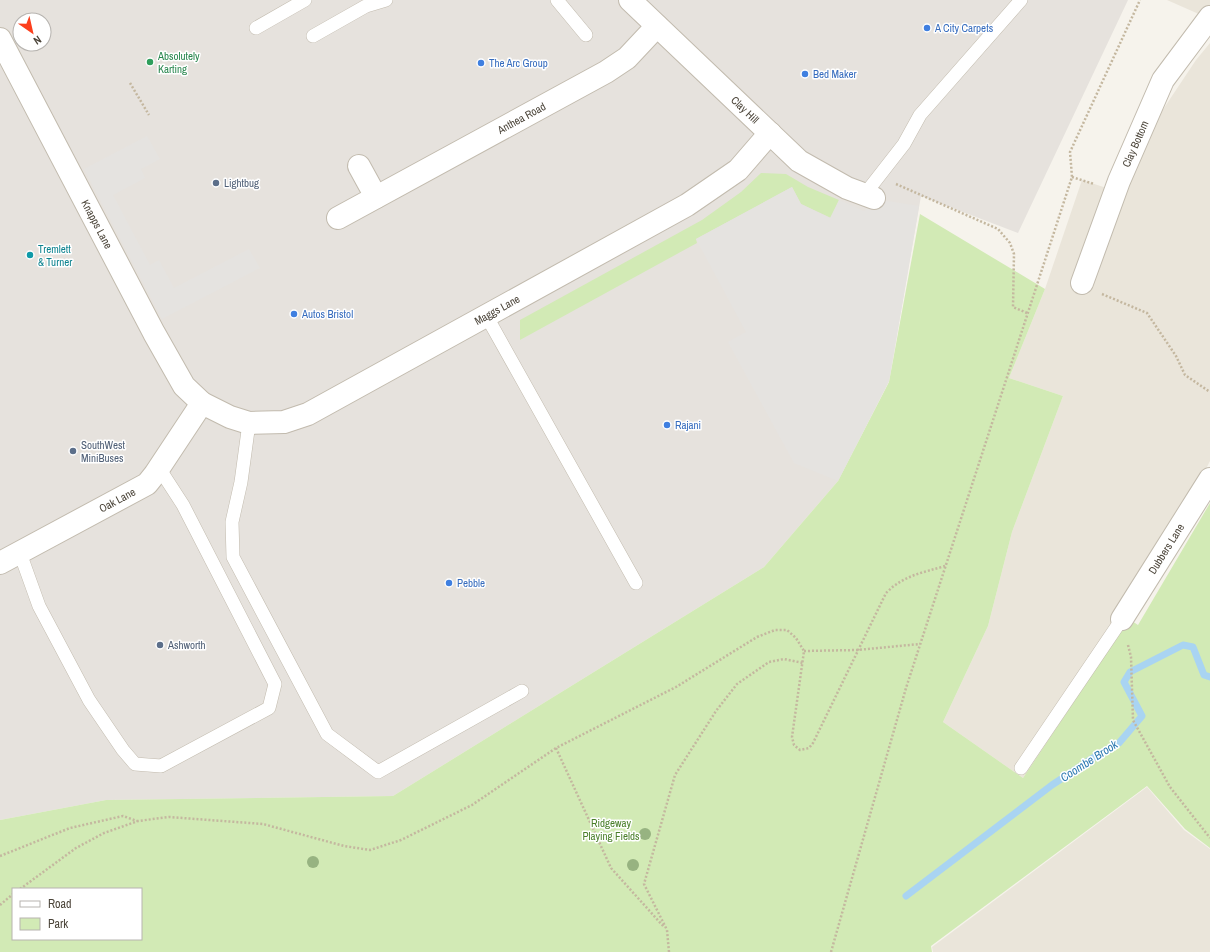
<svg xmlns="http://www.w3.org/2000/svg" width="1210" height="952" font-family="'Archivo Narrow',sans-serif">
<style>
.residential{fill:#eae5da}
.industrial{fill:#e6e2dd;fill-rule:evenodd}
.green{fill:#d2eab5;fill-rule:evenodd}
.parking{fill:#e5e3e0}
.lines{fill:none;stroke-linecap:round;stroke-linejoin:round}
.stream{stroke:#a9d4f2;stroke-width:7}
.lane-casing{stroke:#c2bbae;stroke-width:14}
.street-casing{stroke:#c2bbae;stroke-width:24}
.path{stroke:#c4b79f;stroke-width:2.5;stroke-dasharray:2 2;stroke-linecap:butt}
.lane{stroke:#fff;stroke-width:13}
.street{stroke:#fff;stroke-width:22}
.tree{fill:#97b381}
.shop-dot{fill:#3f7fe0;stroke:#fff;stroke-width:1.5}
.leisure-dot{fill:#2e9e5b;stroke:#fff;stroke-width:1.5}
.service-dot{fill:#5c6f8a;stroke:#fff;stroke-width:1.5}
.culture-dot{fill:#0f9aa8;stroke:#fff;stroke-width:1.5}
.labels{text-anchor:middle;stroke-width:3;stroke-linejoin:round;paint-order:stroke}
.shop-label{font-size:11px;fill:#366cbe;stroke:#fff;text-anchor:start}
.leisure-label{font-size:11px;fill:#27864d;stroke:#fff;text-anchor:start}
.street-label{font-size:11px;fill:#4b4439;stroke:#fff}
.service-label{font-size:11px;fill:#4e5e75;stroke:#fff;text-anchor:start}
.culture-label{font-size:11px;fill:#0d838f;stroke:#fff;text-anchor:start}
.park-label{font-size:11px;fill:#4a7f2a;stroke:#fff}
.water-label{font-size:12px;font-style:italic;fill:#2e7ab2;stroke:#fff}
</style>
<rect width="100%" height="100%" fill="#f6f3ec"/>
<g class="residential">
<path d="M1167 0H1210V19Z"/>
<path d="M1210 43V461L1129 619 1023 778 943 722 988 626 1012 532 1063 396 1009 378 1045 289 1082 180 1122 193 1162 111 1196 60Z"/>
<path d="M1147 787 1184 830 1210 849V952H933L932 947Z"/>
</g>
<path class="industrial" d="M0 0H1128L1018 233 921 196 889 381 838 481 764 567 393 796 106 800 0 820ZM20 20H44V44H20Z"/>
<g class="green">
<path d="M761 173 786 174 808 187 839 200 831 218 801 204 792 187 696 239 697 243 520 340V320L702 220 741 192Z"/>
<path d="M920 214 1045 289 1009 378 1063 396 1012 532 988 626 943 722 1023 778 1129 619 1138 625 1210 503V848L1185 829 1147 786 931 946 932 952H0V820L106 800 393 796 764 567 838 481 889 382ZM13 889H141V939H13Z"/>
</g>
<g class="parking">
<path d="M147 136 160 159 141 169 145 178 113 195 150 265 159 260 174 288 249 249 260 268 162 319 84 169Z"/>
<path d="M792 187 801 204 830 218 839 200 864 211 881 200 919 206 889 381 838 481 794 463 728 342 746 332 696 239Z"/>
</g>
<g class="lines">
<path class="stream" d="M906 896 1052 785 1099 754 1119 743 1142 716 1124 682 1130 672 1183 645 1193 647 1204 675 1210 677"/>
<defs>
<g id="lane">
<path d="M557 0 586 35"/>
<path d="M256 28 305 0"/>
<path d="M313 36 366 6 386 0"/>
<path d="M865 194 904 144 920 115 1021 0"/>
<path d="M487 317 636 583"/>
<path d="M249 423 241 482 232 522 233 557 327 734 378 772 522 691"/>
<path d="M20 553 39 606 89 700 123 750 135 764 161 766 269 708 275 684 183 505 159 468"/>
<path d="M1021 768 1122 619"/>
</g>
<g id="street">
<path id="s1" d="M630 0 799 161 847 188 874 198"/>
<path id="s2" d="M0 39 154 333 184 386 202 403 230 417 249 423 284 422 308 414 687 205 738 170 770 133"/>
<path d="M359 166 376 197"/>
<path id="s3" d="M338 218 606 72 627 58 657 26"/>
<path id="s4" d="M1082 283 1119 181 1163 80 1210 17"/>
<path id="s5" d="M0 563 147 484 155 474 202 403"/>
<path id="s6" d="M1122 619 1210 479"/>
</g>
</defs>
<use href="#lane" class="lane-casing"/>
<use href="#street" class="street-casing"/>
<g class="path">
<path d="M130 83 149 115"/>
<path d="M1072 177 1094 184"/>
<path d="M896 184 998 229 1010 243 1014 254 1013 307 1027 313"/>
<path d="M1102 294 1147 313 1176 356 1185 375 1210 392"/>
<path d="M1128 645 1131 657 1133 720 1170 787 1210 838"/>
<path d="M804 651 857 650 920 644"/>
<path d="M556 748 611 868 664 927"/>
<path d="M0 856 70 828 123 816 137 821"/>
<path d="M20 889 76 848 104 833 138 821 169 817 263 824 344 846 370 850 401 840 472 805 556 748 676 687 757 637 775 630H787L796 638 804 651 792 737 794 745 800 750 809 748 813 743 886 593C904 575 922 573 945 566"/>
<path d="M0 905 13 894"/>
<path d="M669 952 667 930 644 884 675 775 716 711 737 684 769 662 784 659 803 663"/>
<path d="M831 952 906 688 1072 177 1070 152 1140 0"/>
</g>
<use href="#lane" class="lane"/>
<use href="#street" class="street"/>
</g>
<g class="tree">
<circle cx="645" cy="834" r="6"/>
<circle cx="313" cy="862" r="6"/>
<circle cx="633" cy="865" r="6"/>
</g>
<g class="shop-dot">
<circle cx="927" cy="28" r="4"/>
<circle cx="481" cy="63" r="4"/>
<circle cx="805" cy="74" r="4"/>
<circle cx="294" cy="314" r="4"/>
<circle cx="667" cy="425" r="4"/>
<circle cx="449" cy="583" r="4"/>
</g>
<circle class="leisure-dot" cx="150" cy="62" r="4"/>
<g class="service-dot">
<circle cx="216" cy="183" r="4"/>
<circle cx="73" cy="451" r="4"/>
<circle cx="160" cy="645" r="4"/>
</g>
<circle class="culture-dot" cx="30" cy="255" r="4"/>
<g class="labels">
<g class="shop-label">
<text x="935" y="32">A City Carpets</text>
<text x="489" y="67">The Arc Group</text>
<text x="813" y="78">Bed Maker</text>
<text x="302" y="318">Autos Bristol</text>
<text x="675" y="429">Rajani</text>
<text x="457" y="587">Pebble</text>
</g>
<g class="leisure-label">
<text x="158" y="60">Absolutely<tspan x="158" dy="13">Karting</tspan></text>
</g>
<g class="street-label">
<text dy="4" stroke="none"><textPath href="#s1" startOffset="159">Clay Hill</textPath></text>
<text dy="4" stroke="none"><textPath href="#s3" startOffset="209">Anthea Road</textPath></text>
<text dy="4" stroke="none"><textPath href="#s4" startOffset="149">Clay Bottom</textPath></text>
<text dy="4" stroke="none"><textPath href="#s2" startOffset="209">Knapps Lane</textPath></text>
<text dy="4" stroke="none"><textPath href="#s2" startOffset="745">Maggs Lane</textPath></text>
<text dy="4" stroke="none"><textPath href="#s5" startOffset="133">Oak Lane</textPath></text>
<text dy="4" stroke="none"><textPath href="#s6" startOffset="83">Dubbers Lane</textPath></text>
</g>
<g class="service-label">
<text x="224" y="187">Lightbug</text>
<text x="81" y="449">SouthWest<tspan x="81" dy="13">MiniBuses</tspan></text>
<text x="168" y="649">Ashworth</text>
</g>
<g class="culture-label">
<text x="38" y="253">Tremlett<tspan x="38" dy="13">&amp; Turner</tspan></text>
</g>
<g class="park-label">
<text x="611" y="827">Ridgeway<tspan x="611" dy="13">Playing Fields</tspan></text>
</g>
<g class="water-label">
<text transform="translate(1089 761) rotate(-33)" y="4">Coombe Brook</text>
</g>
</g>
<rect x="12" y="888" width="130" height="52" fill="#ffffff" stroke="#b7b4b0"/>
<rect x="20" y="901" width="20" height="6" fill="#ffffff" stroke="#b7b4b0"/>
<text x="48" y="908" font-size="12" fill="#4b4439">Road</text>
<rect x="20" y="918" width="20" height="12" fill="#d2eab5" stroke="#b7b4b0"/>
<text x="48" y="928" font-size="12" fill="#4b4439">Park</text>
<g transform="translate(32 32) rotate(146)"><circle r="19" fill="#ffffff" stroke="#b7b4b0"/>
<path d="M0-3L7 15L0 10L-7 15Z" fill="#fc3f1d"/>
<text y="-6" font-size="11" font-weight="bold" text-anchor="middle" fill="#4b4439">N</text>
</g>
</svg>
